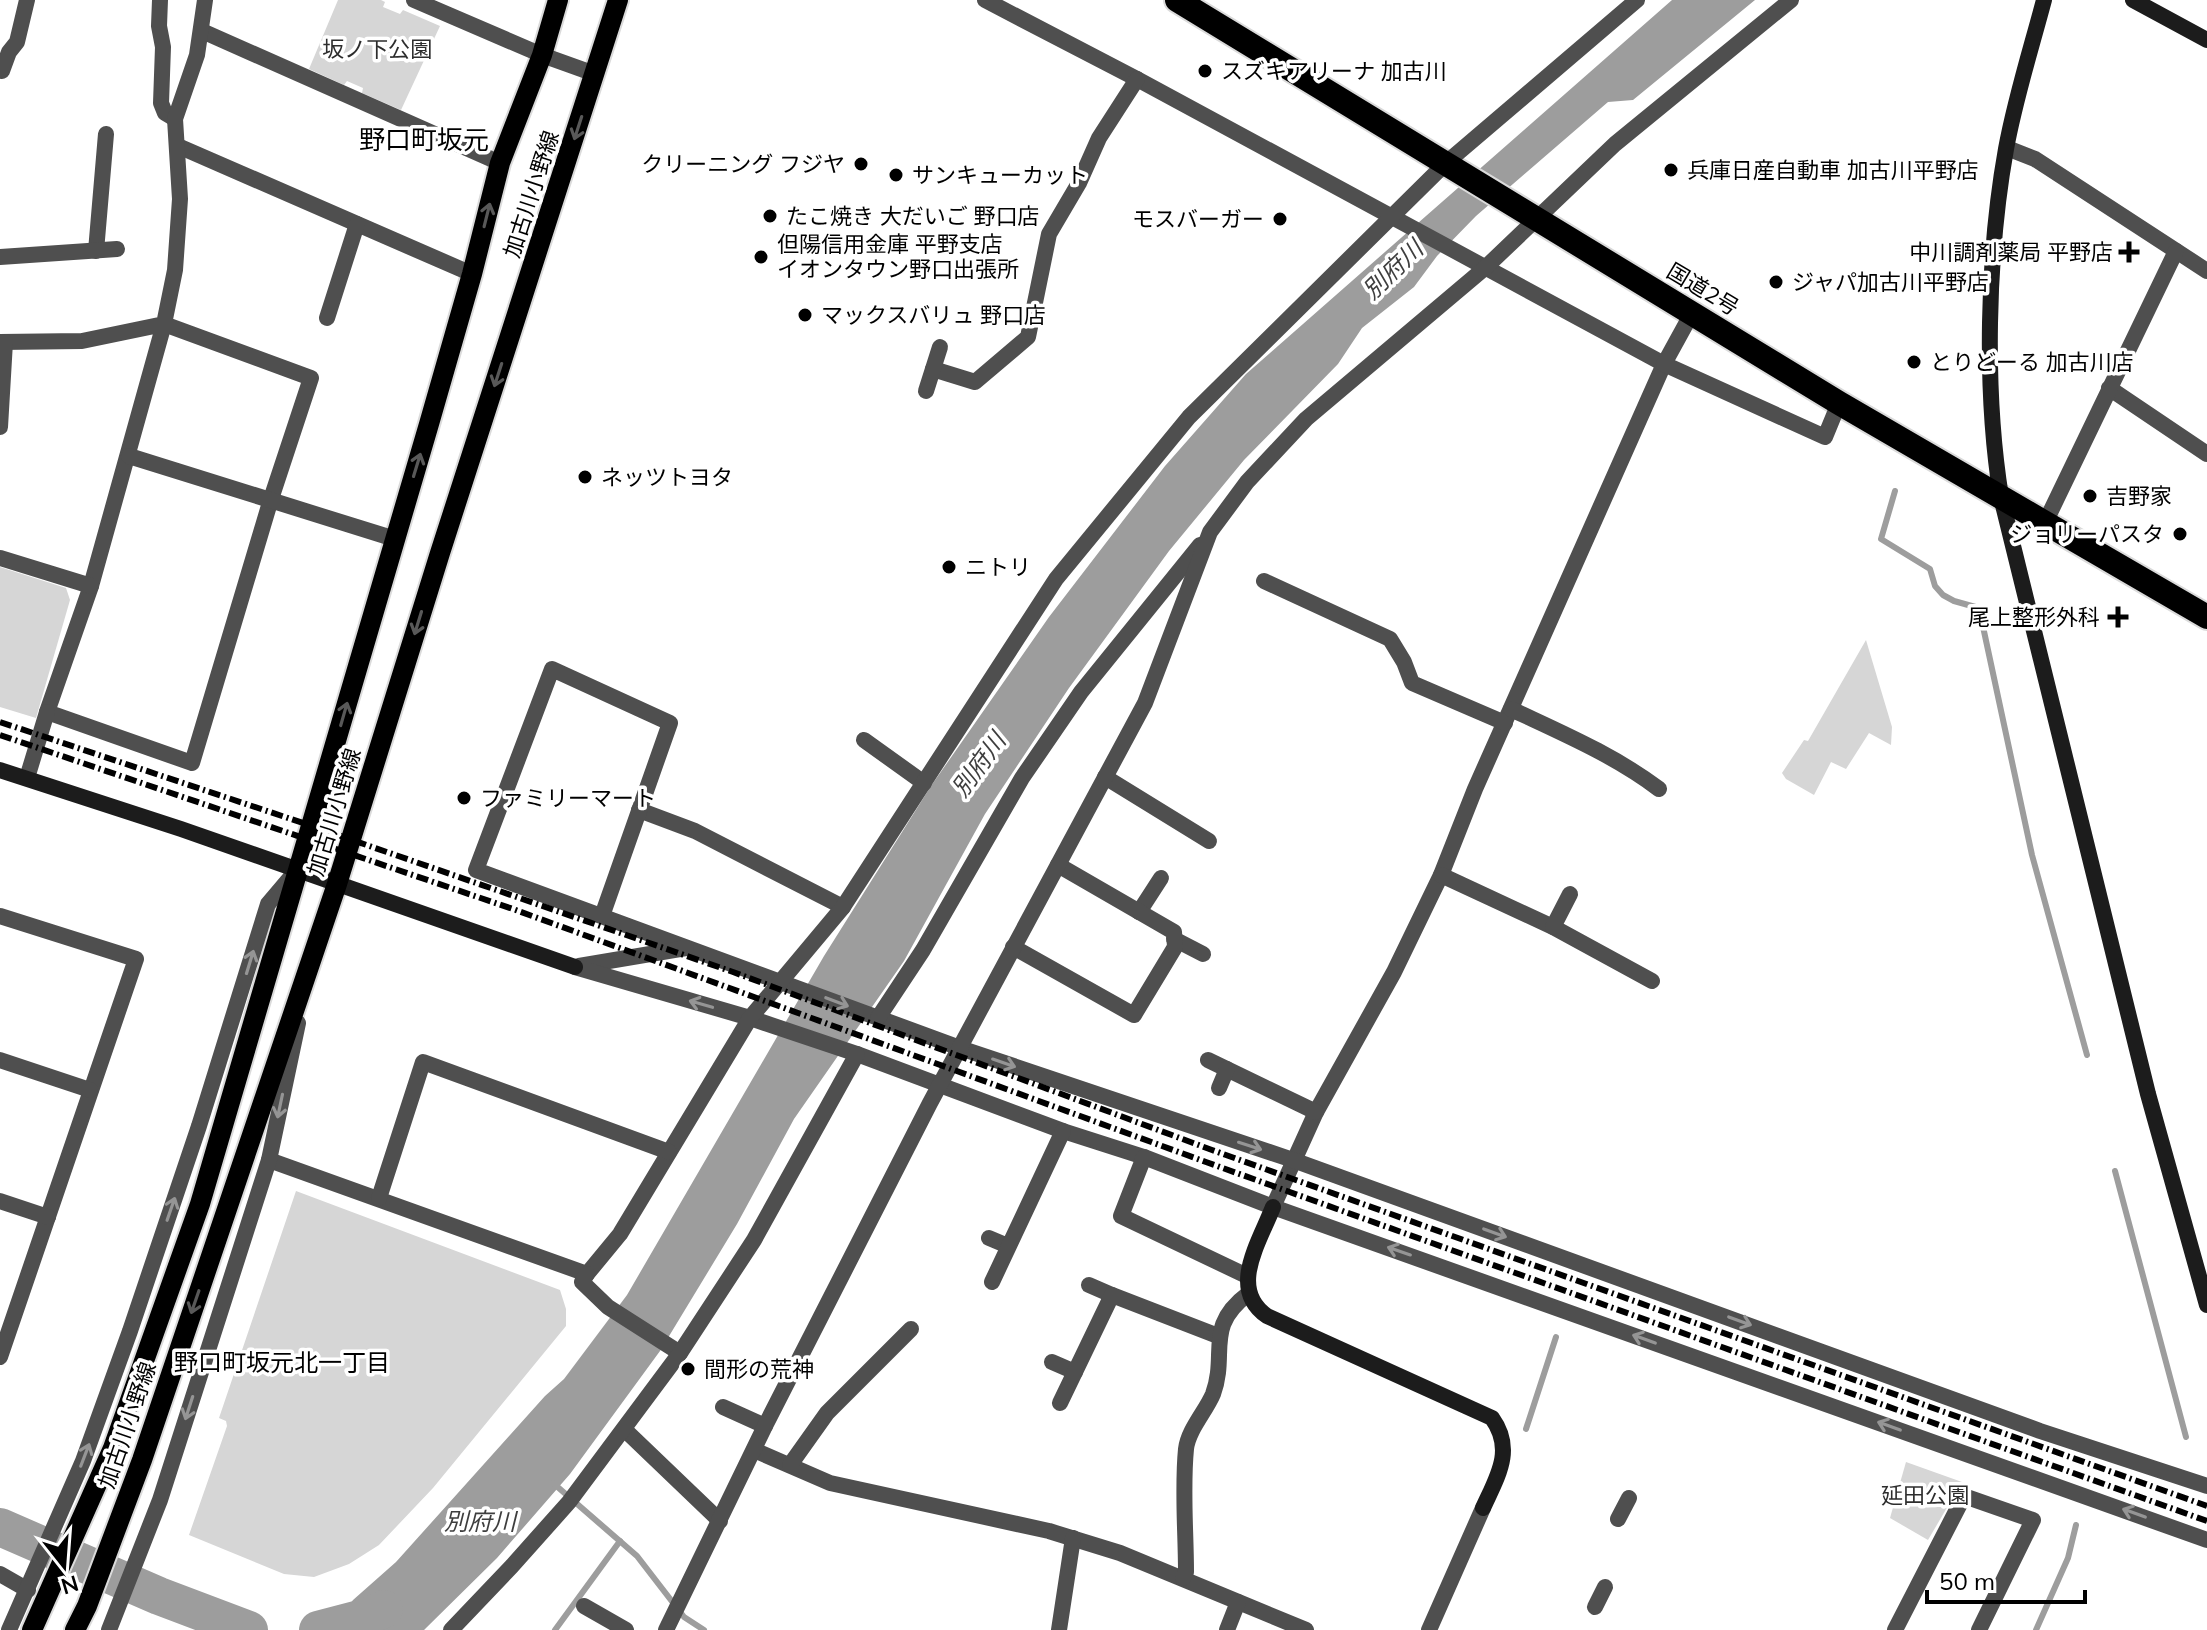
<svg xmlns="http://www.w3.org/2000/svg" width="2207" height="1630" font-family="Mulish,'Noto Sans JP',sans-serif">
<style>
.green{fill:#d6d6d6}
.water{fill:#9d9d9d}
.lines{fill:none;stroke-linecap:round;stroke-linejoin:round}
.stream{stroke:#9d9d9d;stroke-width:6}
.river{stroke:#9d9d9d;stroke-width:38}
.primary-casing{stroke:#dbdbdb;stroke-width:24}
.highway-casing{stroke:#dbdbdb;stroke-width:28}
.street{stroke:#4f4f4f;stroke-width:16}
.secondary{stroke:#1c1c1c;stroke-width:16}
.primary{stroke:#000;stroke-width:20}
.highway{stroke:#000;stroke-width:24}
.rail{stroke:#000;stroke-width:6;stroke-dasharray:12 4 2 4;stroke-linecap:butt}
.oneway{stroke:#595959}
.oneway2{stroke:#959595}
.poi-dot{fill:#000;stroke:#fff;stroke-width:3}
.labels{text-anchor:middle;stroke-width:7;stroke-linejoin:round;paint-order:stroke}
.park-label{font-size:22px;fill:#2d2d2d;stroke:#fff}
.poi-label{font-size:22px;fill:#000;stroke:#fff;text-anchor:start}
.street-label{font-size:22px;fill:#000;stroke:#fff}
.water-label{font-size:24px;font-style:italic;fill:#3e3e3e;stroke:#fff}
.neighbourhood-label{font-size:24px;fill:#000;stroke:#fff}
.quarter-label{font-size:26px;fill:#000;stroke:#fff}
</style>
<rect width="100%" height="100%" fill="#fff"/>
<g class="green">
<path d="M338 0H381L385 2 383 7 400 14 403 10 440 26 401 110 362 93 363 88 347 81 344 85 309 69Z"/>
<path d="M0 567 66 588 70 600 36 718 0 707Z"/>
<path d="M1866 640 1892 727 1891 745 1869 733 1846 769 1831 762 1814 795 1786 779 1782 773 1804 740 1808 741Z"/>
<path d="M296 1191 560 1290 566 1309V1326L433 1488 379 1545 349 1564 314 1577 284 1574 189 1535 227 1426 226 1421 219 1418Z"/>
<path d="M1906 1462 1962 1482 1928 1540 1890 1518Z"/>
</g>
<path class="water" d="M1672 0H1755L1633 100 1608 102 1476 216 1437 256 1414 287 1362 328 1338 364 1244 460 1169 551 1069 688 985 814 904 961 794 1119 737 1224 660 1351 570 1474 497 1558 424 1630H331L353 1600 396 1562 545 1396 564 1379 627 1295 824 956 931 786 1049 617 1165 466 1246 374Z"/>
<g class="lines">
<g class="stream">
<path d="M1895 491 1881 539 1930 569 1935 586 1943 595 1954 601 1979 608 2032 855 2087 1055"/>
<path d="M2115 1171 2186 1437"/>
<path d="M1526 1429 1556 1337"/>
<path d="M553 1483 637 1556 684 1617 704 1630"/>
<path d="M555 1630 620 1541"/>
<path d="M2036 1630 2068 1558 2076 1525"/>
</g>
<g class="river">
<path d="M0 1527 159 1596 249 1630"/>
<path d="M318 1630 360 1619 384 1609"/>
</g>
<defs>
<g id="primary">
<path d="M32 1630 113 1448 200 1204 429 424 472 274 500 163 542 55 558 0"/>
<path d="M75 1630 87 1606 142 1460 337 884 440 553 618 0"/>
</g>
<path id="highway" d="M1177 0 1839 403 2207 617"/>
</defs>
<use href="#primary" class="primary-casing"/>
<use href="#highway" class="highway-casing"/>
<g class="street">
<path d="M160 0 159 26 163 47 161 103 165 113 175 119"/>
<path d="M414 0 542 55 595 74"/>
<path d="M985 0 1137 79 1664 364 1475 789 1441 875 1394 972 1316 1112 1273 1207"/>
<path d="M202 31 500 163"/>
<path d="M0 70 2 71 9 52 17 42 27 0"/>
<path d="M178 146 472 274"/>
<path d="M2007 148 2035 159 2207 271"/>
<path d="M96 251 106 134"/>
<path d="M0 257 117 249"/>
<path d="M1692 313 1664 364 1825 437 1839 403"/>
<path d="M327 318 357 224"/>
<path d="M0 342 82 341 164 324 311 378 271 499 192 763 47 712 91 586 164 324 175 270 180 199 175 119 197 55 205 0"/>
<path d="M933 369 975 382 1028 337 1049 234 1079 183 1099 138 1137 79"/>
<path d="M2109 388 2207 454"/>
<path d="M926 391 940 347"/>
<path d="M0 427 5 342"/>
<path d="M129 456 395 539"/>
<path d="M2045 523 2176 251"/>
<path d="M0 558 91 586"/>
<path d="M1264 581 1390 639 1404 662 1412 683 1505 723"/>
<path d="M1511 709C1562 733 1614 755 1659 789"/>
<path d="M864 740 924 783"/>
<path d="M1105 777 1209 841"/>
<path d="M27 778 47 712"/>
<path d="M639 810 695 831 843 907"/>
<path d="M1441 875 1553 927 1652 981"/>
<path d="M1139 912 1161 878"/>
<path d="M0 916 136 959 0 1357"/>
<path d="M602 916 670 723 552 669 476 870 960 1048 1293 1160 2040 1431 2207 1486"/>
<path d="M1553 927 1570 894"/>
<path d="M1174 939 1203 954"/>
<path d="M1013 947 1134 1015 1175 947 1174 932 1058 865"/>
<path d="M579 966 686 948"/>
<path d="M575 967 750 1018 857 1054 1063 1131 1144 1157 1273 1207 2207 1540"/>
<path d="M878 1018 923 950 1022 778 1081 692 1200 545"/>
<path d="M0 1060 90 1090"/>
<path d="M1208 1060 1316 1112"/>
<path d="M1219 1088 1227 1069"/>
<path d="M1144 1157 1121 1216 1247 1276"/>
<path d="M269 1160 587 1274 620 1234 750 1018 843 907 1056 579 1189 417 1446 163 1637 0"/>
<path d="M379 1198 423 1062 669 1152"/>
<path d="M0 1201 48 1217"/>
<path d="M989 1238 1008 1246"/>
<path d="M587 1274 582 1282 608 1307 680 1353"/>
<path d="M992 1282 1063 1131"/>
<path d="M1089 1285 1112 1295"/>
<path d="M1052 1362 1075 1372"/>
<path d="M1060 1403 1112 1295 1218 1336"/>
<path d="M723 1407 765 1426"/>
<path d="M625 1430 720 1521"/>
<path d="M754 1450 830 1483 1049 1531 1120 1553 1306 1630"/>
<path d="M790 1465 827 1413 911 1329"/>
<path d="M1618 1519 1629 1498"/>
<path d="M0 1574 28 1590"/>
<path d="M1183 1578 1186 1572C1186 1532 1182 1489 1186 1449 1188 1430 1206 1411 1213 1394 1228 1353 1204 1327 1248 1294"/>
<path d="M584 1606 626 1630"/>
<path d="M1595 1607 1605 1587"/>
<path d="M9 1630 83 1461 130 1331 199 1126 268 904 296 871"/>
<path d="M109 1630 160 1500 269 1160 298 1023"/>
<path d="M451 1630 512 1566 569 1502 680 1353 754 1240 857 1054"/>
<path d="M666 1630 765 1426 930 1103 1145 703 1210 532 1247 482 1306 419 1486 267 1615 144 1791 0"/>
<path d="M1059 1630 1073 1538"/>
<path d="M1227 1630 1238 1602"/>
<path d="M1429 1630 1483 1508"/>
<path d="M1895 1630 1964 1496 2033 1520 1979 1630"/>
</g>
<g class="secondary">
<path d="M2044 0C2031 49 2015 99 2006 149 1987 255 1984 391 2001 497L2148 1094 2207 1305"/>
<path d="M2133 0 2207 40"/>
<path d="M0 770 181 829 575 967"/>
<path d="M1273 1207C1259 1243 1228 1289 1267 1316L1492 1418C1515 1450 1497 1477 1483 1508"/>
</g>
<use href="#primary" class="primary"/>
<use href="#highway" class="highway"/>
<g class="rail">
<path d="M0 722 306 824 733 972 1212 1150 2207 1506"/>
<path d="M0 735 513 909 1206 1162 2207 1521"/>
</g>
</g>
<defs><path id="oneway-shaft" d="M-6 0H5M1.5-3L5.5 0L1.5 3" fill="none" stroke-width="1.6" stroke-linecap="round" stroke-linejoin="round" transform="scale(2)"/></defs>
<g class="oneway">
<use href="#oneway-shaft" transform="translate(578 128) rotate(108)"/>
<use href="#oneway-shaft" transform="translate(487 215) rotate(-76)"/>
<use href="#oneway-shaft" transform="translate(498 375) rotate(108)"/>
<use href="#oneway-shaft" transform="translate(417 465) rotate(-73)"/>
<use href="#oneway-shaft" transform="translate(418 623) rotate(107)"/>
<use href="#oneway-shaft" transform="translate(344 714) rotate(-74)"/>
<use href="#oneway-shaft" transform="translate(195 1302) rotate(109)"/>
</g>
<g class="oneway2">
<use href="#oneway-shaft" transform="translate(250 962) rotate(-73)"/>
<use href="#oneway-shaft" transform="translate(837 1002) rotate(21)"/>
<use href="#oneway-shaft" transform="translate(701 1004) rotate(-164)"/>
<use href="#oneway-shaft" transform="translate(1004 1063) rotate(19)"/>
<use href="#oneway-shaft" transform="translate(280 1106) rotate(102)"/>
<use href="#oneway-shaft" transform="translate(1250 1146) rotate(18)"/>
<use href="#oneway-shaft" transform="translate(171 1209) rotate(-71)"/>
<use href="#oneway-shaft" transform="translate(1495 1233) rotate(20)"/>
<use href="#oneway-shaft" transform="translate(1399 1251) rotate(-161)"/>
<use href="#oneway-shaft" transform="translate(1740 1321) rotate(20)"/>
<use href="#oneway-shaft" transform="translate(1644 1339) rotate(-160)"/>
<use href="#oneway-shaft" transform="translate(189 1408) rotate(108)"/>
<use href="#oneway-shaft" transform="translate(1889 1426) rotate(-160)"/>
<use href="#oneway-shaft" transform="translate(85 1455) rotate(-69)"/>
<use href="#oneway-shaft" transform="translate(2134 1513) rotate(-160)"/>
</g>
<g class="poi-dot">
<circle cx="1205" cy="71" r="8"/>
<circle cx="861" cy="164" r="8"/>
<circle cx="1671" cy="170" r="8"/>
<circle cx="896" cy="175" r="8"/>
<circle cx="770" cy="216" r="8"/>
<circle cx="1280" cy="219" r="8"/>
<path d="M2125 240h8v8h8v8h-8v8h-8v-8h-8v-8h8z"/>
<circle cx="761" cy="257" r="8"/>
<circle cx="1776" cy="282" r="8"/>
<circle cx="805" cy="315" r="8"/>
<circle cx="1914" cy="362" r="8"/>
<circle cx="585" cy="477" r="8"/>
<circle cx="2090" cy="496" r="8"/>
<circle cx="2180" cy="534" r="8"/>
<circle cx="949" cy="567" r="8"/>
<path d="M2114 605h8v8h8v8h-8v8h-8v-8h-8v-8h8z"/>
<circle cx="464" cy="798" r="8"/>
<circle cx="688" cy="1369" r="8"/>
</g>
<g class="labels">
<g class="park-label">
<text x="377" y="57">坂ノ下公園</text>
<text x="1925" y="1503">延田公園</text>
</g>
<g class="poi-label">
<text x="1221" y="79">スズキアリーナ 加古川</text>
<text x="845" y="172" text-anchor="end">クリーニング フジヤ</text>
<text x="1687" y="178">兵庫日産自動車 加古川平野店</text>
<text x="912" y="183">サンキューカット</text>
<text x="786" y="224">たこ焼き 大だいご 野口店</text>
<text x="1264" y="227" text-anchor="end">モスバーガー</text>
<text x="777" y="252">但陽信用金庫 平野支店<tspan x="777" dy="25">イオンタウン野口出張所</tspan></text>
<text x="2113" y="260" text-anchor="end">中川調剤薬局 平野店</text>
<text x="1792" y="290">ジャパ加古川平野店</text>
<text x="821" y="323">マックスバリュ 野口店</text>
<text x="1930" y="370">とりどーる 加古川店</text>
<text x="601" y="485">ネッツトヨタ</text>
<text x="2106" y="504">吉野家</text>
<text x="2164" y="542" text-anchor="end">ジョリーパスタ</text>
<text x="965" y="575">ニトリ</text>
<text x="2100" y="625" text-anchor="end">尾上整形外科</text>
<text x="480" y="806">ファミリーマート</text>
<text x="704" y="1377">間形の荒神</text>
</g>
<g class="street-label">
<text transform="translate(531 194) rotate(-72)" y="8">加古川小野線</text>
<text transform="translate(1703 289) rotate(31)" y="8">国道2号</text>
<text transform="translate(334 812) rotate(-73)" y="8">加古川小野線</text>
<text transform="translate(127 1425) rotate(-71)" y="8">加古川小野線</text>
</g>
<g class="water-label">
<text transform="translate(1393 270) rotate(-44)" y="8">別府川</text>
<text transform="translate(979 765) rotate(-54)" y="8">別府川</text>
<text x="480" y="1530">別府川</text>
</g>
<g class="neighbourhood-label">
<text x="282" y="1371">野口町坂元北一丁目</text>
</g>
<g class="quarter-label">
<text x="424" y="149">野口町坂元</text>
</g>
</g>
<g transform="translate(64 1566) rotate(163)" stroke="#ffffff" stroke-width="6" paint-order="stroke">
<path d="M0-6L14 30L0 20L-14 30Z" fill="#000000"/>
<text y="-12" font-size="22" font-weight="bold" text-anchor="middle" fill="#000000">N</text>
</g>
<path d="M1927 1590v12h158v-12" fill="none" stroke="#000000" stroke-width="4"/>
<text x="1939" y="1590" font-size="24" fill="#000000" stroke="#ffffff" stroke-width="6" paint-order="stroke">50 m</text>
</svg>
